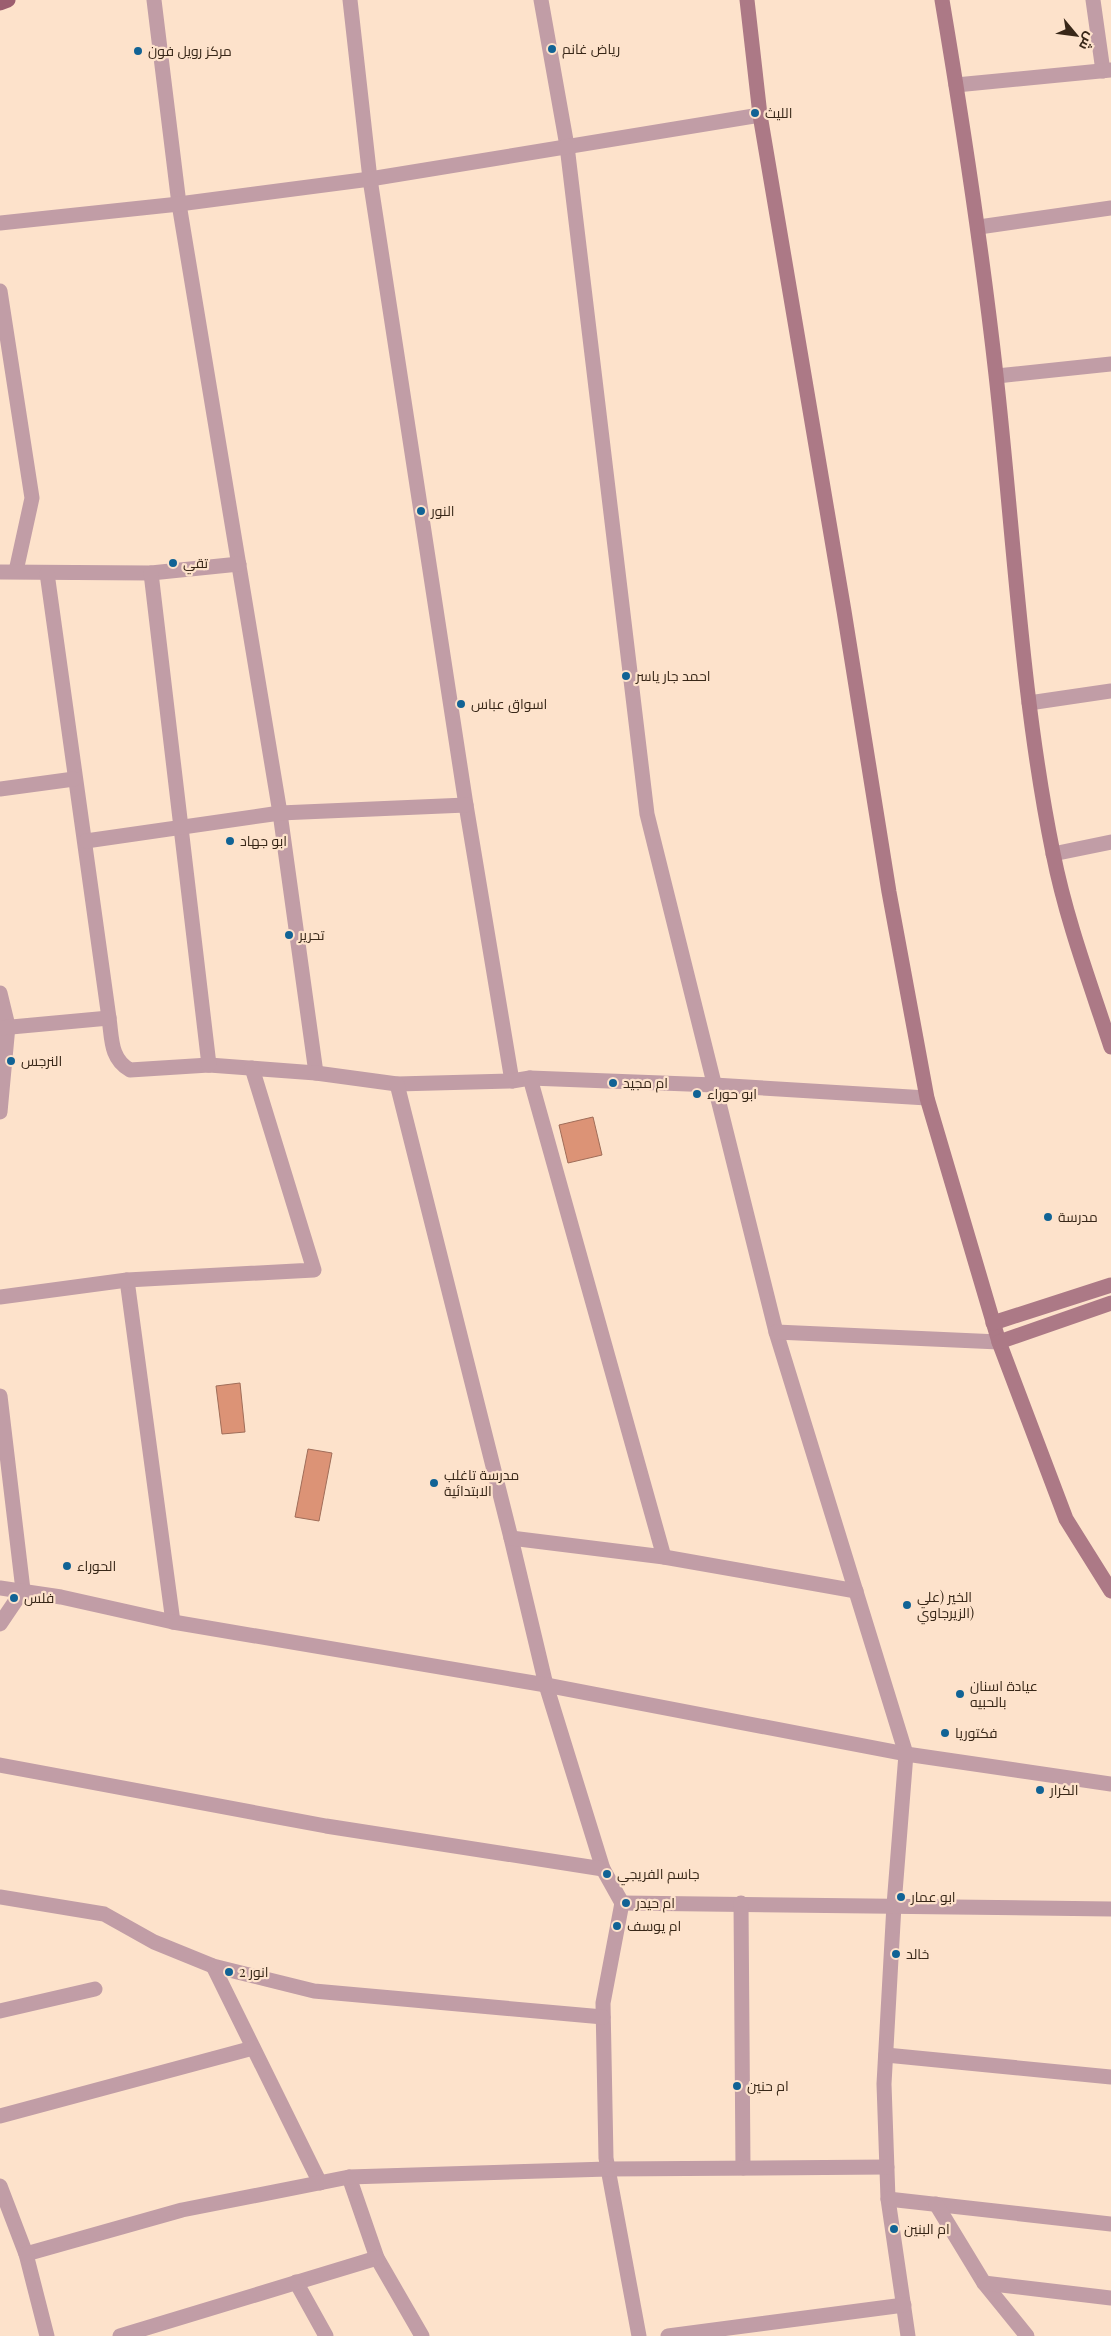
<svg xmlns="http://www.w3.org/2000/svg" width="1111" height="2336" font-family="'Playfair Display',Cairo,serif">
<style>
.building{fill:#dc9376;stroke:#a06d59}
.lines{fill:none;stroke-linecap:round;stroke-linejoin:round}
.street{stroke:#c19da6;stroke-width:15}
.secondary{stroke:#ac7986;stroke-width:15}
.primary{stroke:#9c5e6f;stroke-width:15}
.poi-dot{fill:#116395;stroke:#fde2cb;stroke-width:2}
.labels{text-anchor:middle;stroke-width:4.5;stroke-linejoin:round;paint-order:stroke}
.poi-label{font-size:14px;fill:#382718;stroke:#fde2cb;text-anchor:start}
</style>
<rect width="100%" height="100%" fill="#fde2cb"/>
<g class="building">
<path d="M593 1117 602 1155 568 1163 559 1125Z"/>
<path d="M240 1383 245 1432 222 1434 216 1386Z"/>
<path d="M308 1449 332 1453 319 1521 295 1517Z"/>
</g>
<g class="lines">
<g class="street">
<path d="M154 0 179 204 280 813 316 1073"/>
<path d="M350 0 370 179 466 805 512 1081"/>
<path d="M541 0 567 146 647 814 776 1332 906 1754 894 1905 884 2084 888 2199 908 2336"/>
<path d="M1093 0 1103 71"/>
<path d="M956 85 1111 70"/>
<path d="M0 223 179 204 370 179 760 115"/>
<path d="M979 227 1111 208"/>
<path d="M0 291 32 498 16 571"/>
<path d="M997 376 1111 364"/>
<path d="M0 572 151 573 239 564"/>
<path d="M47 573 109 1018C112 1038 110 1059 130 1070L209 1065 316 1073 397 1084 512 1081 530 1078 714 1085 927 1098"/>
<path d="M151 573 209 1065"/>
<path d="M1029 703 1111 691"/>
<path d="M0 789 74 779"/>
<path d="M86 841 280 813 466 805"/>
<path d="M1053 854 1111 842"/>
<path d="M0 993 8 1026 0 1112"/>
<path d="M0 1028 109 1018"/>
<path d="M530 1078 664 1557"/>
<path d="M397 1084 511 1538 546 1685 603 1869 622 1903 603 2003 606 2158 639 2336"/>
<path d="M127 1280 173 1622"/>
<path d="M0 1297 127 1280 314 1270 252 1068"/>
<path d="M776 1332 999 1342"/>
<path d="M0 1396 23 1590 0 1624"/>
<path d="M511 1538 664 1557 856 1591"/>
<path d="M0 1588 61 1597 173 1622 546 1685 906 1754 1111 1784"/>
<path d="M0 1765 326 1826 603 1869"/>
<path d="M0 1897 104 1914 154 1942 213 1966 314 1991 603 2017"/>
<path d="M622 1903 1111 1909"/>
<path d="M741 1903 743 2168"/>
<path d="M213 1966 320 2183"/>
<path d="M0 2011 95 1989"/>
<path d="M886 2055 1111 2077"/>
<path d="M0 2116 253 2048"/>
<path d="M349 2177 377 2258 422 2336"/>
<path d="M0 2186 26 2254 47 2336"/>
<path d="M888 2199 1111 2224"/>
<path d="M936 2204 984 2283 1027 2336"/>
<path d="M26 2254 182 2210 349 2177 608 2169 887 2167"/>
<path d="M296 2282 326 2336"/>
<path d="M984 2283 1111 2298"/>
<path d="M120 2336 377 2258"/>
<path d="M668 2336 904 2305"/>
</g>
<g class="secondary">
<path d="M747 0 760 115 844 611 889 892 927 1098 999 1342 1066 1519 1111 1591"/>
<path d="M942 0C963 125 982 250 996 375 1014 534 1021 696 1053 853 1066 919 1090 983 1111 1047"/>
<path d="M993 1323 1111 1285"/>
<path d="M999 1342 1111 1303"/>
</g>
<path class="primary" d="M0 3 8 0"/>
</g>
<g class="poi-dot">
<circle cx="552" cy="49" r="5"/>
<circle cx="138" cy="51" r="5"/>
<circle cx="755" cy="113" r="5"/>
<circle cx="421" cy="511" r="5"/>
<circle cx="173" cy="563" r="5"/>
<circle cx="626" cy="676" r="5"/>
<circle cx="461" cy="704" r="5"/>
<circle cx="230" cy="841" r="5"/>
<circle cx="289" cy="935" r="5"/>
<circle cx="11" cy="1061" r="5"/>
<circle cx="613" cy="1083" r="5"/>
<circle cx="697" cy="1094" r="5"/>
<circle cx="1048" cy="1217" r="5"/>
<circle cx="434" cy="1483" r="5"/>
<circle cx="67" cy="1566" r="5"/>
<circle cx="14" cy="1598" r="5"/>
<circle cx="907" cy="1605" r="5"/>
<circle cx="960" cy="1694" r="5"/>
<circle cx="945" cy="1733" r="5"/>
<circle cx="1040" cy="1790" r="5"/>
<circle cx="607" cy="1874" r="5"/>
<circle cx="901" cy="1897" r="5"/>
<circle cx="626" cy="1903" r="5"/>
<circle cx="617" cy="1926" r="5"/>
<circle cx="896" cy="1954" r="5"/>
<circle cx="229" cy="1972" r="5"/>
<circle cx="737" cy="2086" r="5"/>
<circle cx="894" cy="2229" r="5"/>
</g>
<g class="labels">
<g class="poi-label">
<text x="562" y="54">رياض غانم</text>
<text x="148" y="56">مركز رويل فون</text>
<text x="765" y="118">الليث</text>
<text x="431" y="516">النور</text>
<text x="183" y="568">تقي</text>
<text x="636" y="681">احمد جار ياسر</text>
<text x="471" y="709">اسواق عباس</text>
<text x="240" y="846">ابو جهاد</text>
<text x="299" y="940">تحرير</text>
<text x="21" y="1066">النرجس</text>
<text x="623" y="1088">ام مجيد</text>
<text x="707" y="1099">ابو حوراء</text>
<text x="1058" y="1222">مدرسة</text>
<text x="444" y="1480">مدرسة تاغلب<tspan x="444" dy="16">الابتدائية</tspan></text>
<text x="77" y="1571">الحوراء</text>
<text x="917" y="1602">الخير (علي<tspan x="917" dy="16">الزيرجاوي)</tspan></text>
<text x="24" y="1603">فلس</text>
<text x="970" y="1691">عيادة اسنان<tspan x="970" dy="16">بالحبيه</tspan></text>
<text x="955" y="1738">فكتوريا</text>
<text x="1050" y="1795">الكرار</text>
<text x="617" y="1879">جاسم الفريجي</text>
<text x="911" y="1902">ابو عمار</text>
<text x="636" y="1908">ام حيدر</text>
<text x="627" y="1931">ام يوسف</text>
<text x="906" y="1959">خالد</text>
<text x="239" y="1977">انور 2</text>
<text x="747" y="2091">ام حنين</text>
<text x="904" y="2234">ام البنين</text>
</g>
</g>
<g transform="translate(1076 35) rotate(119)" stroke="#fde2cb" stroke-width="4" paint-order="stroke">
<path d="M0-4L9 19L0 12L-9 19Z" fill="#382718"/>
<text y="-8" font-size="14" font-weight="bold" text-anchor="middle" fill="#382718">ش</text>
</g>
</svg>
